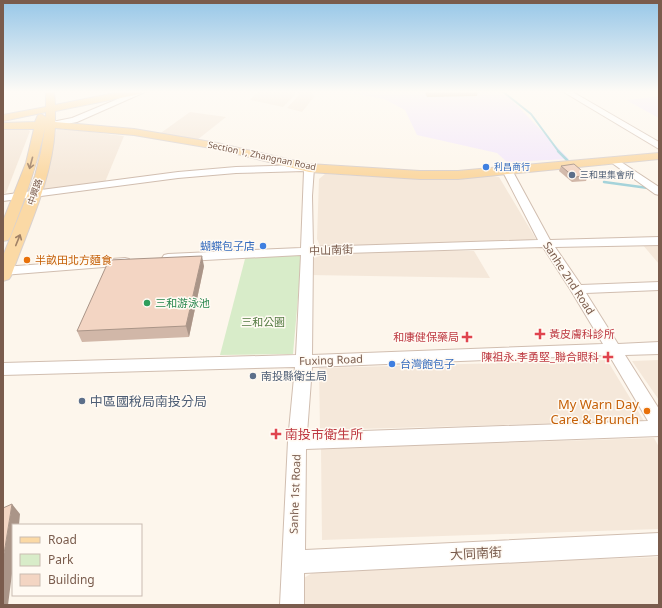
<svg xmlns="http://www.w3.org/2000/svg" width="662" height="608" font-family="'Noto Sans','Noto Sans TC',sans-serif">
<style>
.residential{fill:#f5e8da}
.education{fill:#f3e8fa}
.green{fill:#d8ecc9}
.lines{fill:none;stroke-linecap:round;stroke-linejoin:round}
.stream-far1{stroke:#a5d3da;stroke-width:2}
.stream{stroke:#a5d3da;stroke-width:2.5}
.minor-casing{stroke:#d1beb0;stroke-width:2}
.major-casing{stroke:#dad1cd;stroke-width:2}
.minor{fill:#fff;fill-rule:evenodd}
.major{fill:#fbd9a5;fill-rule:evenodd}
.wall{fill:#d1b7a8}
.shaded-wall{fill:#aa9588}
.building{fill:#f3d5c3;stroke:#aa9588}
.oneway{stroke:#a18267}
.shop-dot{fill:#3f7fe0;stroke:#fffaf3;stroke-width:1.5}
.service-dot{fill:#5c6f8a;stroke:#fffaf3;stroke-width:1.5}
.food-dot{fill:#e8710a;stroke:#fffaf3;stroke-width:1.5}
.leisure-dot{fill:#2e9e5b;stroke:#fffaf3;stroke-width:1.5}
.health-dot{fill:#e0444e;stroke:#fffaf3;stroke-width:1.5}
.labels{text-anchor:middle;stroke-width:3;stroke-linejoin:round;paint-order:stroke}
.far-street-label{font-size:9px;fill:#7a5c4d;stroke:#fffaf3}
.far-shop-label{font-size:9px;fill:#366cbe;stroke:#fffaf3;text-anchor:start}
.far-service-label{font-size:9px;fill:#4e5e75;stroke:#fffaf3;text-anchor:start}
.shop-label{font-size:11px;fill:#366cbe;stroke:#fffaf3;text-anchor:end}
.street-label{font-size:11px;fill:#7a5c4d;stroke:#fffaf3}
.food-label{font-size:11px;fill:#c56008;stroke:#fffaf3;text-anchor:start}
.leisure-label{font-size:11px;fill:#27864d;stroke:#fffaf3;text-anchor:start}
.park-label{font-size:11px;fill:#537a41;stroke:#fffaf3}
.health-label{font-size:11px;fill:#be3a42;stroke:#fffaf3;text-anchor:end}
.service-label{font-size:11px;fill:#4e5e75;stroke:#fffaf3;text-anchor:start}
.near-service-label{font-size:13px;fill:#4e5e75;stroke:#fffaf3;text-anchor:start}
.near-food-label{font-size:13px;fill:#c56008;stroke:#fffaf3;text-anchor:end}
.near-health-label{font-size:13px;fill:#be3a42;stroke:#fffaf3;text-anchor:start}
.near-street-label{font-size:13px;fill:#7a5c4d;stroke:#fffaf3}
</style>
<rect width="100%" height="100%" fill="#fdf6ec"/>
<g class="residential">
<path d="M258 91H295V95L283 107 250 100Z"/>
<path d="M298 91H313L314 97 302 112 287 108 299 95Z"/>
<path d="M190 112 226 117 197 140 158 135Z"/>
<path d="M3 128H25L30 131 6 193H3Z"/>
<path d="M57 128 124 136 105 182 41 190Z"/>
<path d="M325 174 417 179 491 176 499 177 536 239 532 241 320 246 317 239 319 179Z"/>
<path d="M642 244 659 245V264Z"/>
<path d="M382 251H474L490 278 309 275 312 259 327 253Z"/>
<path d="M607 360 644 421 320 430 319 368Z"/>
<path d="M659 360V400L632 361Z"/>
<path d="M654 438 659 447V529L322 540 321 448Z"/>
<path d="M659 557V605H300L302 579 321 568Z"/>
</g>
<g class="education">
<path d="M341 91H503L569 159 507 162 497 153 417 135 405 110 384 99Z"/>
<path d="M659 96V118L626 100 638 99Z"/>
</g>
<path class="green" d="M302 253 293 354 220 355 246 255Z"/>
<g class="lines">
<path class="stream-far1" d="M502 91 531 114 559 152"/>
<g class="stream">
<path d="M558 151 571 164"/>
<path d="M604 182 648 188"/>
</g>
<defs>
<g id="minor">
<path d="M137 91H147L77 122 50 127 46 125 47 123 72 118Z"/>
<path d="M562 91H571L659 142V149Z"/>
<path d="M615 158 659 187V195L655 194 612 163 610 161Z"/>
<path d="M309 165 314 168 312 196 313 247 538 240 502 170 507 167 512 170 550 240 659 237V245L555 247 581 285 659 282V290L586 293 618 344 659 342V354L625 355 659 409V436L306 449 305 550 659 533V555L304 573V605H280L288 441 295 367 3 375V363L296 355 301 255 168 262 164 261 162 258 164 255 168 254 301 248 304 171 236 173 178 178 3 201V195L178 172 236 167ZM543 247 570 289 603 344 312 355 313 254ZM609 355 648 421 307 433 312 367Z"/>
<path d="M125 258 129 259 131 262 129 265 3 275V267Z"/>
</g>
<path id="major" d="M46 91H54L55 105 125 91H144L140 94 55 111V122L134 129 217 143 309 164 420 171H458L659 153V159L458 179H420L309 172 217 149 134 135 55 128C52 180 28 228 11 276L9 279 3 281V256L35 176 41 152 45 128C36 168 25 199 10 237L8 240 3 241V221L26 163 34 129H3V123L35 122 38 115 41 114 46 117V112L3 121V115L46 107Z"/>
</defs>
<use href="#minor" class="minor-casing"/>
<use href="#major" class="major-casing"/>
<use href="#minor" class="minor"/>
<use href="#major" class="major"/>
</g>
<g class="wall">
<path d="M424 91H478L477 96 427 97Z"/>
<path d="M561 166 588 176 586 181 572 182 559 171Z"/>
<path d="M204 266 189 337 82 342 77 331Z"/>
</g>
<g class="shaded-wall">
<path d="M202 256 204 266 189 337 186 326Z"/>
<path d="M12 504 20 514 19 525H13V566L8 605H3V560Z"/>
</g>
<g class="building">
<path d="M574 164 588 176 574 177 561 166Z"/>
<path d="M202 256 186 326 77 331 109 260Z"/>
<path d="M12 504 3 560V508Z"/>
</g>
<defs><path id="oneway-shaft" d="M-6 0H5M1.5-3L5.5 0L1.5 3" fill="none" stroke-width="1.6" stroke-linecap="round" stroke-linejoin="round"/></defs>
<g class="oneway">
<use href="#oneway-shaft" transform="translate(31 163) rotate(105)"/>
<use href="#oneway-shaft" transform="translate(18 240) rotate(-68)"/>
</g>
<linearGradient id="sky" x2="0" y2="1"><stop stop-color="#97c7e8"/><stop offset="0.52" stop-color="#fefbf6"/><stop offset="1" stop-color="#fefbf6" stop-opacity="0"/></linearGradient>
<rect width="662" height="176" fill="url(#sky)"/>
<g class="shop-dot">
<circle cx="486" cy="167" r="4"/>
<circle cx="263" cy="246" r="4"/>
<circle cx="392" cy="364" r="4"/>
</g>
<g class="service-dot">
<circle cx="572" cy="175" r="4"/>
<circle cx="253" cy="376" r="4"/>
<circle cx="82" cy="401" r="4"/>
</g>
<g class="food-dot">
<circle cx="27" cy="260" r="4"/>
<circle cx="647" cy="411" r="4"/>
</g>
<circle class="leisure-dot" cx="147" cy="303" r="4"/>
<g class="health-dot">
<path d="M538 328h4v4h4v4h-4v4h-4v-4h-4v-4h4z"/>
<path d="M465 331h4v4h4v4h-4v4h-4v-4h-4v-4h4z"/>
<path d="M606 351h4v4h4v4h-4v4h-4v-4h-4v-4h4z"/>
<path d="M274 428h4v4h4v4h-4v4h-4v-4h-4v-4h4z"/>
</g>
<g class="labels">
<g class="far-street-label">
<text transform="translate(262 156) rotate(12)" y="3">Section 1, Zhangnan Road</text>
<text transform="translate(35 192) rotate(-71)" y="3">中興路</text>
</g>
<g class="far-shop-label">
<text x="494" y="170">利昌商行</text>
</g>
<g class="far-service-label">
<text x="580" y="178">三和里集會所</text>
</g>
<g class="shop-label">
<text x="255" y="250">蝴蝶包子店</text>
<text x="400" y="368" text-anchor="start">台灣飽包子</text>
</g>
<g class="street-label">
<text transform="translate(331 250) rotate(-2)" y="4">中山南街</text>
<text transform="translate(569 278) rotate(57)" y="4">Sanhe 2nd Road</text>
<text transform="translate(331 360) rotate(-2)" y="4">Fuxing Road</text>
<text transform="translate(295 494) rotate(-88)" y="4">Sanhe 1st Road</text>
</g>
<g class="food-label">
<text x="35" y="264">半畝田北方麵食</text>
</g>
<g class="leisure-label">
<text x="155" y="307">三和游泳池</text>
</g>
<g class="park-label">
<text x="263" y="326">三和公園</text>
</g>
<g class="health-label">
<text x="549" y="338" text-anchor="start">黃皮膚科診所</text>
<text x="459" y="341">和康健保藥局</text>
<text x="599" y="361">陳祖永.李勇堅_聯合眼科</text>
</g>
<g class="service-label">
<text x="261" y="380">南投縣衛生局</text>
</g>
<g class="near-service-label">
<text x="90" y="406">中區國稅局南投分局</text>
</g>
<g class="near-food-label">
<text x="639" y="409">My Warn Day<tspan x="639" dy="15">Care &amp; Brunch</tspan></text>
</g>
<g class="near-health-label">
<text x="285" y="439">南投市衛生所</text>
</g>
<g class="near-street-label">
<text transform="translate(476 553) rotate(-3)" y="5">大同南街</text>
</g>
</g>
<rect width="662" height="608" fill="none" stroke="#7a5c4d" stroke-width="8"/>
<rect x="12" y="524" width="130" height="72" fill="#fffaf3" stroke="#cabbb1"/>
<rect x="20" y="537" width="20" height="6" fill="#fbd9a5" stroke="#cabbb1"/>
<text x="48" y="544" font-size="12" fill="#7a5c4d">Road</text>
<rect x="20" y="554" width="20" height="12" fill="#d8ecc9" stroke="#cabbb1"/>
<text x="48" y="564" font-size="12" fill="#7a5c4d">Park</text>
<rect x="20" y="574" width="20" height="12" fill="#f3d5c3" stroke="#cabbb1"/>
<text x="48" y="584" font-size="12" fill="#7a5c4d">Building</text>
</svg>
